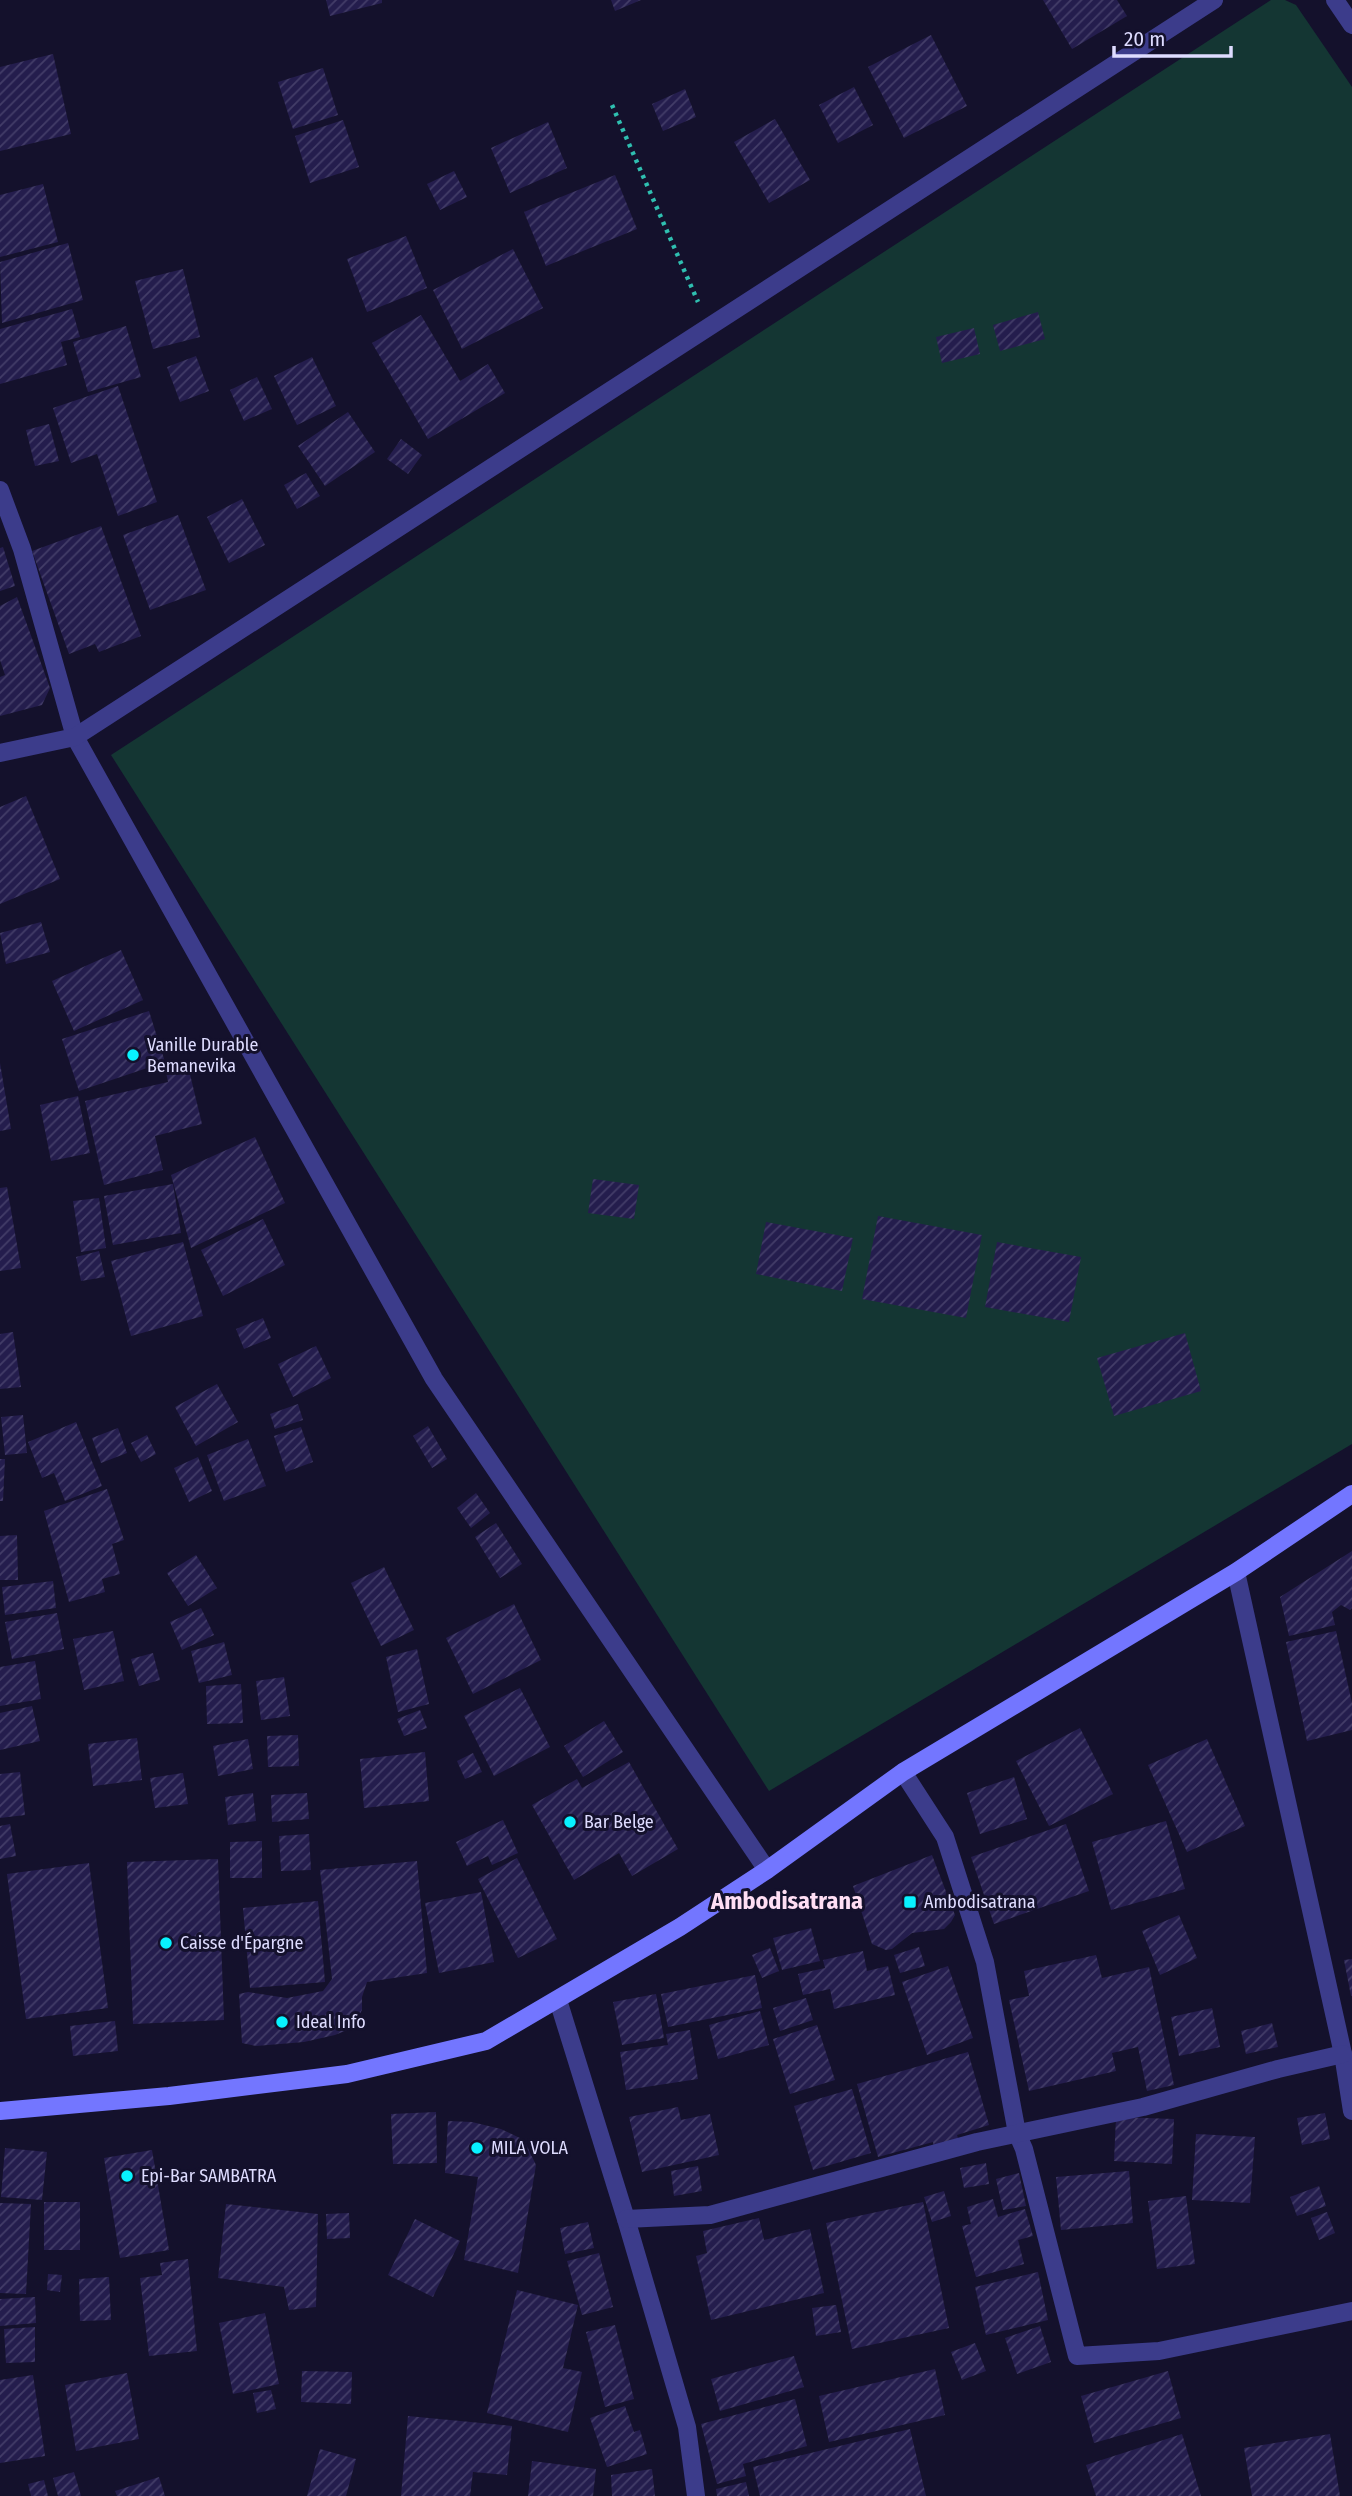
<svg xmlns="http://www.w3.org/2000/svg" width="1352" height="2496" font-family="'Fira Sans Condensed',sans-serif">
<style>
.grass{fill:#143633}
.building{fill:url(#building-hatch)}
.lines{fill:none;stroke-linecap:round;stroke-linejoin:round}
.path{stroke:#2fbfb0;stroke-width:4.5;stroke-dasharray:3.5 5;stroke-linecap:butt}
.street{stroke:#3c3c8b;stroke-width:18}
.secondary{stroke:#7376ff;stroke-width:18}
.poi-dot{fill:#08f2ff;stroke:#14112c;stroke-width:2.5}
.labels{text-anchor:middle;stroke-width:6;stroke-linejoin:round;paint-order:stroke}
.poi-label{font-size:18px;fill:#dedcff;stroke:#14112c;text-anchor:start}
.district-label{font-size:24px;font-weight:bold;fill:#ffdef4;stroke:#14112c}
</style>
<defs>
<pattern id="building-hatch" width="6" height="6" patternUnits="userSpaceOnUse" patternTransform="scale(1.75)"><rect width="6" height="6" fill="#241d4d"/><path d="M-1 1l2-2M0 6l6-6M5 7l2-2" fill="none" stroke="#433d68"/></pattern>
</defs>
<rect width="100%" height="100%" fill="#14112c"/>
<path class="grass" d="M1271 0H1285L1296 5 1352 87V1444L769 1791 111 755Z"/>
<g class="building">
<path d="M326 0H382V3L330 16Z"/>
<path d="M611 0H641L615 11Z"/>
<path d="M1043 0H1117L1127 16 1072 49Z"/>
<path d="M931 35 967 106 904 138 868 67Z"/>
<path d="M53 54 71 134 0 151V67Z"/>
<path d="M323 68 338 115 293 129 278 82Z"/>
<path d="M854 87 873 125 838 143 819 105Z"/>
<path d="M685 89 696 117 663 131 652 104Z"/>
<path d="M775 119 810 180 769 203 734 142Z"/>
<path d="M343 120 359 167 310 183 295 136Z"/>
<path d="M548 122 567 168 510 193 491 148Z"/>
<path d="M454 171 467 197 440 210 427 184Z"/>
<path d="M615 175 637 229 546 266 524 212Z"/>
<path d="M43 184 58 242 0 257V195Z"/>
<path d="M406 236 427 288 367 312 347 259Z"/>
<path d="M68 243 83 300 2 323 0 262Z"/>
<path d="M513 249 543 308 462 349 433 290Z"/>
<path d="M183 269 200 337 153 349 135 281Z"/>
<path d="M72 309 80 337 61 342 67 365 0 384V329Z"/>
<path d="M1038 312 1045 339 1000 351 993 325Z"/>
<path d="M421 315 460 381 488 364 505 393 428 439 372 343Z"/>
<path d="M126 326 141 377 88 392 73 342Z"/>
<path d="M974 328 980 354 942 363 936 337Z"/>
<path d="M196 356 209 391 180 402 167 367Z"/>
<path d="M312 357 336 406 297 425 274 376Z"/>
<path d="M257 377 272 409 244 421 230 390Z"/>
<path d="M118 386 157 502 118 516 97 454 71 463 53 408Z"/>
<path d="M348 412 375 452 325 486 298 446Z"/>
<path d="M49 424 59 461 35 466 26 430Z"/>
<path d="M401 439 422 455 408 474 387 459Z"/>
<path d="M306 473 320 496 297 509 284 485Z"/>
<path d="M242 499 265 545 229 563 207 517Z"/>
<path d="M178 515 206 590 150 610 123 535Z"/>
<path d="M101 526 141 636 99 652 95 644 69 654 32 551Z"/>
<path d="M3 547 15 586 0 591V548Z"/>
<path d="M17 597 50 688 42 705 0 716V677L5 675 0 660V606Z"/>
<path d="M26 796 60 879 0 904V807Z"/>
<path d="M41 922 50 952 6 964 0 933Z"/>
<path d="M121 950 143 1000 74 1031 52 981Z"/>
<path d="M149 1011 165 1062 79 1091 62 1039Z"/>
<path d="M0 1063 11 1129 0 1131Z"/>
<path d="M188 1066 202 1124 155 1136 163 1170 104 1185 85 1101 168 1082 166 1072Z"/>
<path d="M78 1096 90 1153 51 1161 40 1105Z"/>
<path d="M255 1137 285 1203 191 1248 171 1175Z"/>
<path d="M593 1179 639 1185 634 1219 588 1213Z"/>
<path d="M173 1184 181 1233 113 1245 104 1196Z"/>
<path d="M7 1187 21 1268 0 1271V1188Z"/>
<path d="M99 1198 106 1248 81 1252 73 1201Z"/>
<path d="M878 1216 982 1235 966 1318 862 1299Z"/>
<path d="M263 1219 285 1265 223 1296 201 1250Z"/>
<path d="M766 1222 853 1238 842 1291 756 1274Z"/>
<path d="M183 1242 203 1316 131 1336 111 1261Z"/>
<path d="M997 1242 1081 1257 1069 1322 985 1307Z"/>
<path d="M99 1251 105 1277 81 1281 76 1257Z"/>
<path d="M263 1318 271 1338 244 1349 236 1329Z"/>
<path d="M13 1332 21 1387 0 1389V1334Z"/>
<path d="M1185 1333 1201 1391 1114 1416 1097 1358Z"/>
<path d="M316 1346 331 1378 293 1397 278 1364Z"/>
<path d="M217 1384 238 1422 196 1446 175 1407Z"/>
<path d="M298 1404 303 1420 275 1429 270 1414Z"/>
<path d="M23 1415 27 1453 5 1455 1 1417Z"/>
<path d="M76 1422 102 1486 65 1501 54 1473 42 1478 28 1442Z"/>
<path d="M428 1426 447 1459 432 1468 413 1436Z"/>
<path d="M301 1427 313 1462 286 1472 274 1436Z"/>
<path d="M118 1428 127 1453 101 1463 92 1438Z"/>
<path d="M147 1435 156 1454 141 1462 131 1443Z"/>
<path d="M248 1439 266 1486 224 1501 207 1455Z"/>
<path d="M198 1457 212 1491 189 1502 174 1468Z"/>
<path d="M0 1459H5L3 1501H0Z"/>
<path d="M107 1489 124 1540 112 1544 120 1574 102 1579 105 1592 69 1602 44 1511Z"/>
<path d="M476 1493 490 1513 471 1528 457 1508Z"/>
<path d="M496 1523 522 1564 500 1578 475 1537Z"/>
<path d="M17 1535 18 1580H0V1536Z"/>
<path d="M1352 1551V1608L1350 1610 1341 1605 1332 1612 1335 1625 1289 1636 1280 1597Z"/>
<path d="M196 1555 217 1588 188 1606 167 1573Z"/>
<path d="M384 1567 414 1630 381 1646 351 1583Z"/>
<path d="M53 1581 56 1608 5 1615 2 1587Z"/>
<path d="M514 1604 541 1660 473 1694 446 1638Z"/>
<path d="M201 1608 214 1635 182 1650 170 1622Z"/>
<path d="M57 1613 64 1649 12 1659 5 1622Z"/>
<path d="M113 1631 124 1681 84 1690 73 1639Z"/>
<path d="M1336 1631 1352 1703V1730L1307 1741 1286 1642Z"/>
<path d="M224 1642 232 1675 199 1683 191 1651Z"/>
<path d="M417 1649 429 1704 398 1712 386 1657Z"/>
<path d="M153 1653 160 1680 139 1686 131 1659Z"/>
<path d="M35 1661 41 1699 0 1706V1667Z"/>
<path d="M284 1677 290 1716 261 1720 256 1681Z"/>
<path d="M241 1684 243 1723 207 1724 206 1686Z"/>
<path d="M520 1688 550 1747 494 1776 464 1716Z"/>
<path d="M32 1706 40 1741 0 1750V1713Z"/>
<path d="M420 1710 427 1728 404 1736 397 1719Z"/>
<path d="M604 1721 623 1752 583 1777 564 1746Z"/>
<path d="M1080 1728 1113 1794 1049 1826 1016 1761Z"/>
<path d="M298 1735 299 1766 268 1767 267 1736Z"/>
<path d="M137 1738 142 1780 93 1786 88 1744Z"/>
<path d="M248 1739 253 1769 218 1776 213 1746Z"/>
<path d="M1207 1739 1245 1826 1187 1852 1148 1765Z"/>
<path d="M425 1752 429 1801 364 1808 360 1759Z"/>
<path d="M473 1753 482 1772 465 1779 457 1761Z"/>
<path d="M629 1762 678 1849 632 1876 619 1853 574 1880 532 1805 577 1779 582 1788Z"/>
<path d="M20 1772 25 1815 0 1818V1774Z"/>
<path d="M183 1773 188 1804 155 1808 150 1778Z"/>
<path d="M1014 1777 1027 1819 980 1834 967 1793Z"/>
<path d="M253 1793 256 1821 228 1825 225 1797Z"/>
<path d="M307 1793 309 1819 272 1822 271 1795Z"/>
<path d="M503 1820 518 1853 492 1865 488 1856 467 1866 456 1842Z"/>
<path d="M1166 1821 1185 1889 1111 1910 1092 1842Z"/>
<path d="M10 1824 16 1856 0 1859V1826Z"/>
<path d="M1066 1824 1089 1891 994 1924 971 1857Z"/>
<path d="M309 1834 311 1870 281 1871 279 1836Z"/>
<path d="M262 1841V1878H230V1842Z"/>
<path d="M932 1855 955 1915 951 1922 944 1929 912 1933 892 1949 886 1950 872 1944 853 1886Z"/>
<path d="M517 1858 557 1939 518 1958 478 1879Z"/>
<path d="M218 1859 224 2020 133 2024 127 1862Z"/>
<path d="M417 1861 427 1973 367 1982 362 1997V2010L352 2028 335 2035 304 2042 256 2046 242 2043 239 1994 248 1992 287 1998 323 1991 332 1979 320 1870Z"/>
<path d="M89 1863 108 2008 26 2019 7 1874Z"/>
<path d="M481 1892 494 1962 439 1973 425 1903Z"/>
<path d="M318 1901 325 1982 250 1988 243 1908Z"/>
<path d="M1179 1915 1197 1958 1160 1975 1142 1931Z"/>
<path d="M811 1928 820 1961 782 1970 773 1938Z"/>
<path d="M919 1947 925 1966 900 1973 894 1955Z"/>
<path d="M770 1948 779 1971 762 1978 752 1955Z"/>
<path d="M863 1951 867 1971 888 1966 895 1995 834 2009 830 1989 803 1995 798 1974 825 1968 823 1960Z"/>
<path d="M1096 1955 1102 1978 1149 1967 1174 2085 1147 2091 1138 2047 1112 2053 1116 2071 1029 2091 1009 2000 1029 1996 1024 1971Z"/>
<path d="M1352 1959V1996H1351L1344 1960Z"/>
<path d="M948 1966 973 2038 927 2055 902 1982Z"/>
<path d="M755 1975 762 2008 668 2027 661 1994Z"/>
<path d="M656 1994 664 2038 622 2045 613 2002Z"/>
<path d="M806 1998 813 2020 780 2031 773 2008Z"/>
<path d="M1212 2008 1220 2047 1179 2056 1171 2017Z"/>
<path d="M760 2011 769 2045 718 2059 709 2025Z"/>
<path d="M115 2021 118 2051 73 2056 70 2026Z"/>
<path d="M1272 2023 1278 2047 1246 2054 1241 2031Z"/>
<path d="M817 2025 835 2080 790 2094 773 2039Z"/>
<path d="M690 2030 698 2079 626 2090 620 2052 668 2045 666 2034Z"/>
<path d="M968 2052 989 2125 957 2135 959 2141 934 2148 933 2142 878 2157 857 2084Z"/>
<path d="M852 2089 871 2153 813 2170 794 2106Z"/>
<path d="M678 2107 681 2120 710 2114 719 2155 642 2172 629 2117Z"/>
<path d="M436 2112 437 2163 393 2164 391 2114Z"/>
<path d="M1325 2113 1330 2139 1302 2145 1297 2118Z"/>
<path d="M1116 2117 1174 2119 1172 2164 1114 2161Z"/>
<path d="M448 2121 472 2122 501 2129 524 2140 536 2165 518 2273 464 2260 478 2177 445 2173Z"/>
<path d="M1196 2134 1255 2137 1250 2203 1192 2200Z"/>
<path d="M5 2148 47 2152 42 2200 1 2197Z"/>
<path d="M152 2150 169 2250 120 2258 104 2158Z"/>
<path d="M986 2163 989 2184 964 2188 960 2168Z"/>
<path d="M698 2166 702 2191 674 2196 671 2171Z"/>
<path d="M1129 2171 1133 2223 1061 2230 1056 2177Z"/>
<path d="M1019 2173 1026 2206 1003 2210 996 2179Z"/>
<path d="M1319 2186 1326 2206 1297 2216 1290 2197Z"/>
<path d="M944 2191 951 2216 932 2222 924 2197Z"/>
<path d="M1186 2196 1195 2264 1157 2269 1148 2201Z"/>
<path d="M993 2199 998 2217 1025 2209 1033 2236 1018 2240 1024 2264 976 2277 962 2226 971 2224 967 2207Z"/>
<rect x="44" y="2202" width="36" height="48"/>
<path d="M923 2202 949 2328 852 2349 826 2223Z"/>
<path d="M0 2203 31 2204 26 2294 0 2293Z"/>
<path d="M226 2204 318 2214 316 2307 289 2310 284 2287 218 2278Z"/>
<path d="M1327 2212 1335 2233 1319 2240 1311 2218Z"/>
<path d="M349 2213 350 2238 327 2239 326 2214Z"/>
<path d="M759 2218 764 2240 810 2229 824 2293 711 2320 696 2256 707 2253 703 2231Z"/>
<path d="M415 2219 460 2241 433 2297 388 2275Z"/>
<path d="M588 2222 594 2248 565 2254 560 2228Z"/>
<path d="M599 2253 613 2307 582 2315 567 2261Z"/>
<path d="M188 2259 197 2351 149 2356 140 2278 162 2275 160 2263Z"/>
<path d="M1038 2272 1048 2320 986 2335 975 2287Z"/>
<path d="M48 2274 62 2275 60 2292 47 2290Z"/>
<path d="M109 2277 111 2320 80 2321 79 2279Z"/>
<path d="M517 2290 578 2305 563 2368 582 2372 568 2432 487 2413Z"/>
<path d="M35 2297 36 2323 0 2326V2299Z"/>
<path d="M836 2305 841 2332 816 2336 812 2308Z"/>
<path d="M265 2313 279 2384 233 2394 219 2323Z"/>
<path d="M615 2325 634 2399 605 2407 586 2332Z"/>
<path d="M1040 2326 1051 2362 1017 2374 1005 2338Z"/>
<path d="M35 2327V2362L6 2363 4 2329Z"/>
<path d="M975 2343 986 2371 962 2380 951 2352Z"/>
<path d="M794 2356 804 2387 720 2411 711 2379Z"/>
<path d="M935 2369 945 2415 829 2442 819 2396Z"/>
<path d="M302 2371 352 2372 351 2404 301 2402Z"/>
<path d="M1168 2371 1181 2418 1094 2443 1081 2396Z"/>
<path d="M127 2373 139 2439 76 2451 65 2385Z"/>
<path d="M33 2375 45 2456 0 2463V2380Z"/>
<path d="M271 2390 276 2409 257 2413 253 2393Z"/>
<path d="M795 2399 807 2446 743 2464 746 2476 717 2484 701 2424Z"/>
<path d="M625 2406 634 2432 640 2430 647 2454 607 2467 590 2418Z"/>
<path d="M408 2416 512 2426 507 2475 473 2472 470 2496H401Z"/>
<path d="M910 2429 926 2496H760L753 2467Z"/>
<path d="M1182 2434 1201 2496H1096L1086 2465Z"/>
<path d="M1330 2434 1340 2496H1252L1244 2448Z"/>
<path d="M320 2449 356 2459 346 2496H307Z"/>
<path d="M532 2461 596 2469 593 2496H528Z"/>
<path d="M652 2469 655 2496H612L611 2475Z"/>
<path d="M74 2472 81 2496H58L53 2478Z"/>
<path d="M159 2477 165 2496H117L115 2491Z"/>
<path d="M44 2480 48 2496H31L28 2484Z"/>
<path d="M746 2482 749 2496H717L716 2489Z"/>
</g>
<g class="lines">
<path class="path" d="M612 105 698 302"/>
<g class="street">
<path d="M1335 0 1352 25"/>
<path d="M0 490 22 549 75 737 434 1379 767 1870"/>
<path d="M0 753 75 737 1214 0"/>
<path d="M1236 1572 1343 2054 1352 2111"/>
<path d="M903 1772 945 1837 985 1962 1017 2133 1024 2149 1077 2356 1159 2351 1352 2311"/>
<path d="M558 2000 626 2219 687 2427 696 2496"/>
<path d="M626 2219 710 2215 977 2142 1143 2107 1278 2069 1343 2054"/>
</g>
<path class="secondary" d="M0 2111 169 2096 347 2074 486 2041 680 1927 767 1870 903 1772 1236 1572 1352 1494"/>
</g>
<g class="poi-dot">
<circle cx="133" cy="1055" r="7"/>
<circle cx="570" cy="1822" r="7"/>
<rect x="903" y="1895" width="14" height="14" rx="3.5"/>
<circle cx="166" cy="1943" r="7"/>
<circle cx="282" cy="2022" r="7"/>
<circle cx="477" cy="2148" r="7"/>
<circle cx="127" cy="2176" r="7"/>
</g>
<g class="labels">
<g class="poi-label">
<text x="147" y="1051">Vanille Durable<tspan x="147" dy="21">Bemanevika</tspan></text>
<text x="584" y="1828">Bar Belge</text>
<text x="924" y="1908">Ambodisatrana</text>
<text x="180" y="1949">Caisse d'Épargne</text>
<text x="296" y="2028">Ideal Info</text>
<text x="491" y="2154">MILA VOLA</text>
<text x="141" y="2182">Epi-Bar SAMBATRA</text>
</g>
<g class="district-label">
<text x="787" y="1909">Ambodisatrana</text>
</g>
</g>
<path d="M1114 46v10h117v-10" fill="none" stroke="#dedcff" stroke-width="3.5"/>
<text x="1124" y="46" font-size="21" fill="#dedcff" stroke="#14112c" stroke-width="5" paint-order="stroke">20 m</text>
</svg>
